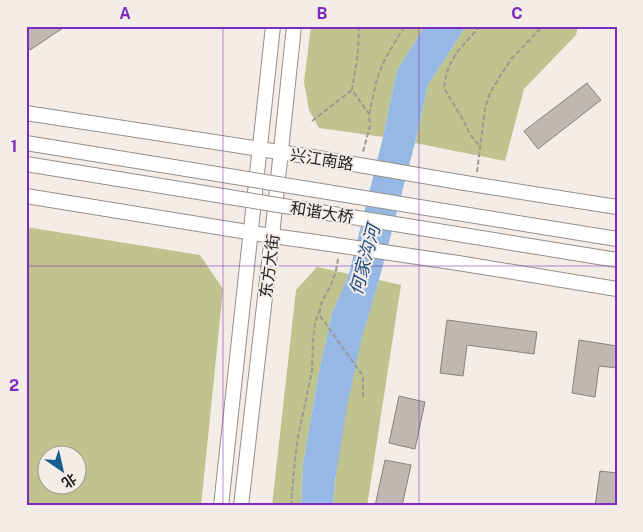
<svg xmlns="http://www.w3.org/2000/svg" width="643" height="532" font-family="'Public Sans','Noto Sans SC',sans-serif">
<style>
.green{fill:#bfc38d;fill-rule:evenodd}
.water{fill:#95b9e4}
.building{fill:#bfb8b2;stroke:#89827d}
.lines{fill:none;stroke-linecap:round;stroke-linejoin:round}
.secondary-casing{stroke:#968f8a;stroke-width:16}
.path{stroke:#9f9994;stroke-width:2;stroke-dasharray:5 2.5;stroke-linecap:butt}
.secondary{stroke:#fff;stroke-width:14}
.secondary-bridge-casing{stroke:#968f8a;stroke-width:16;stroke-linecap:butt}
.secondary-bridge{stroke:#fff;stroke-width:14}
.grid{fill:none;stroke:#7b2cbf;stroke-width:1;stroke-opacity:0.55}
.labels{text-anchor:middle;stroke-width:4;stroke-linejoin:round;paint-order:stroke}
.street-label{font-size:16px;fill:#211e1c;stroke:#f4ece6}
.water-label{font-size:18px;font-style:italic;fill:#1e4f84;stroke:#f4ece6}
.neatline{fill:none;stroke:#7b2cbf;stroke-width:2}
.grid-label{font-size:16px;text-anchor:middle;font-weight:bold;fill:#7b2cbf}
</style>
<rect width="100%" height="100%" fill="#f4ece6"/>
<g class="green">
<path d="M311 26H425L397 70 383 137 319 128 309 110 304 82Z"/>
<path d="M466 26H578L576 35 524 89 505 161 415 143 428 85Z"/>
<path d="M26 227 200 255 223 289 201 506H26ZM48 454H78V484H48Z"/>
<path d="M317 267 349 274 332 313 319 372 303 464 301 506H272L296 290Z"/>
<path d="M379 280 401 285 367 506H333C337 451 348 396 360 343 366 322 373 301 379 280Z"/>
</g>
<path class="water" d="M425 26H466L428 85 415 143 379 280 361 341 347 407 335 481 333 506H301L303 464 319 372 332 313 349 274 383 137 397 70Z"/>
<g class="building">
<path d="M33 26H66L30 50 26 44V31Z"/>
<path d="M587 83 601 100 538 149 524 131Z"/>
<path d="M447 320 537 332 534 354 467 345 463 376 440 373Z"/>
<path d="M579 340 617 346V368L599 366 595 397 572 393Z"/>
<path d="M399 396 425 402 415 449 389 443Z"/>
<path d="M385 460 411 465 402 506H375Z"/>
<path d="M600 471 617 473V506H595Z"/>
</g>
<g class="lines">
<defs>
<g id="secondary">
<path d="M26 113 312 157"/>
<path d="M465 183 617 207"/>
<path d="M26 196 272 236 309 241"/>
<path d="M458 263 617 289"/>
<path d="M221 506 273 26"/>
<path d="M241 506 272 236 294 26"/>
</g>
</defs>
<use href="#secondary" class="secondary-casing"/>
<g class="path">
<path d="M359 26 358 53 352 90 369 114 370 126 363 152"/>
<path d="M480 26 458 51 449 66 446 76 444 88 462 118 471 136 481 147"/>
<path d="M369 114C372 103 374 90 377 79 383 60 394 43 405 26"/>
<path d="M312 121 352 90"/>
<path d="M477 172 485 108 490 93 499 78 512 58 543 26"/>
<path d="M338 259C337 265 336 273 333 279 330 291 316 304 321 317L363 376V397"/>
<path d="M291 506 294 468 298 437 312 371 313 340 315 324 319 311"/>
</g>
<use href="#secondary" class="secondary"/>
<defs>
<g id="secondary-bridge">
<path d="M26 143 617 239"/>
<path d="M312 157 465 183"/>
<path d="M26 164 617 260"/>
<path d="M309 241 458 263"/>
</g>
</defs>
<use href="#secondary-bridge" class="secondary-bridge-casing"/>
<use href="#secondary-bridge" class="secondary-bridge"/>
</g>
<path class="grid" d="M223 26V506M419 26V506M26 266H617"/>
<g class="labels">
<g class="street-label">
<text transform="translate(322 159) rotate(9)" y="6">兴江南路</text>
<text transform="translate(322 212) rotate(9)" y="6">和谐大桥</text>
<text transform="translate(269 266) rotate(-83)" y="6">东方大街</text>
</g>
<g class="water-label">
<text transform="translate(365 260) rotate(-75)" y="6">何家沟河</text>
</g>
</g>
<rect width="643" height="532" fill="none" stroke="#f4ece6" stroke-width="55"/>
<g transform="translate(62 470) rotate(146)"><circle r="24" fill="#f4ece6" stroke="#a09a95"/>
<path d="M0-4L9 19L0 12L-9 19Z" fill="#175c91"/>
<text y="-8" font-size="14" font-weight="bold" text-anchor="middle" fill="#211e1c">北</text>
</g>
<rect x="28" y="28" width="588" height="476" class="neatline"/>
<g class="grid-label">
<text x="125" y="19">A</text>
<text x="322" y="19">B</text>
<text x="517" y="19">C</text>
<text x="14" y="152">1</text>
<text x="14" y="391">2</text>
</g>
</svg>
